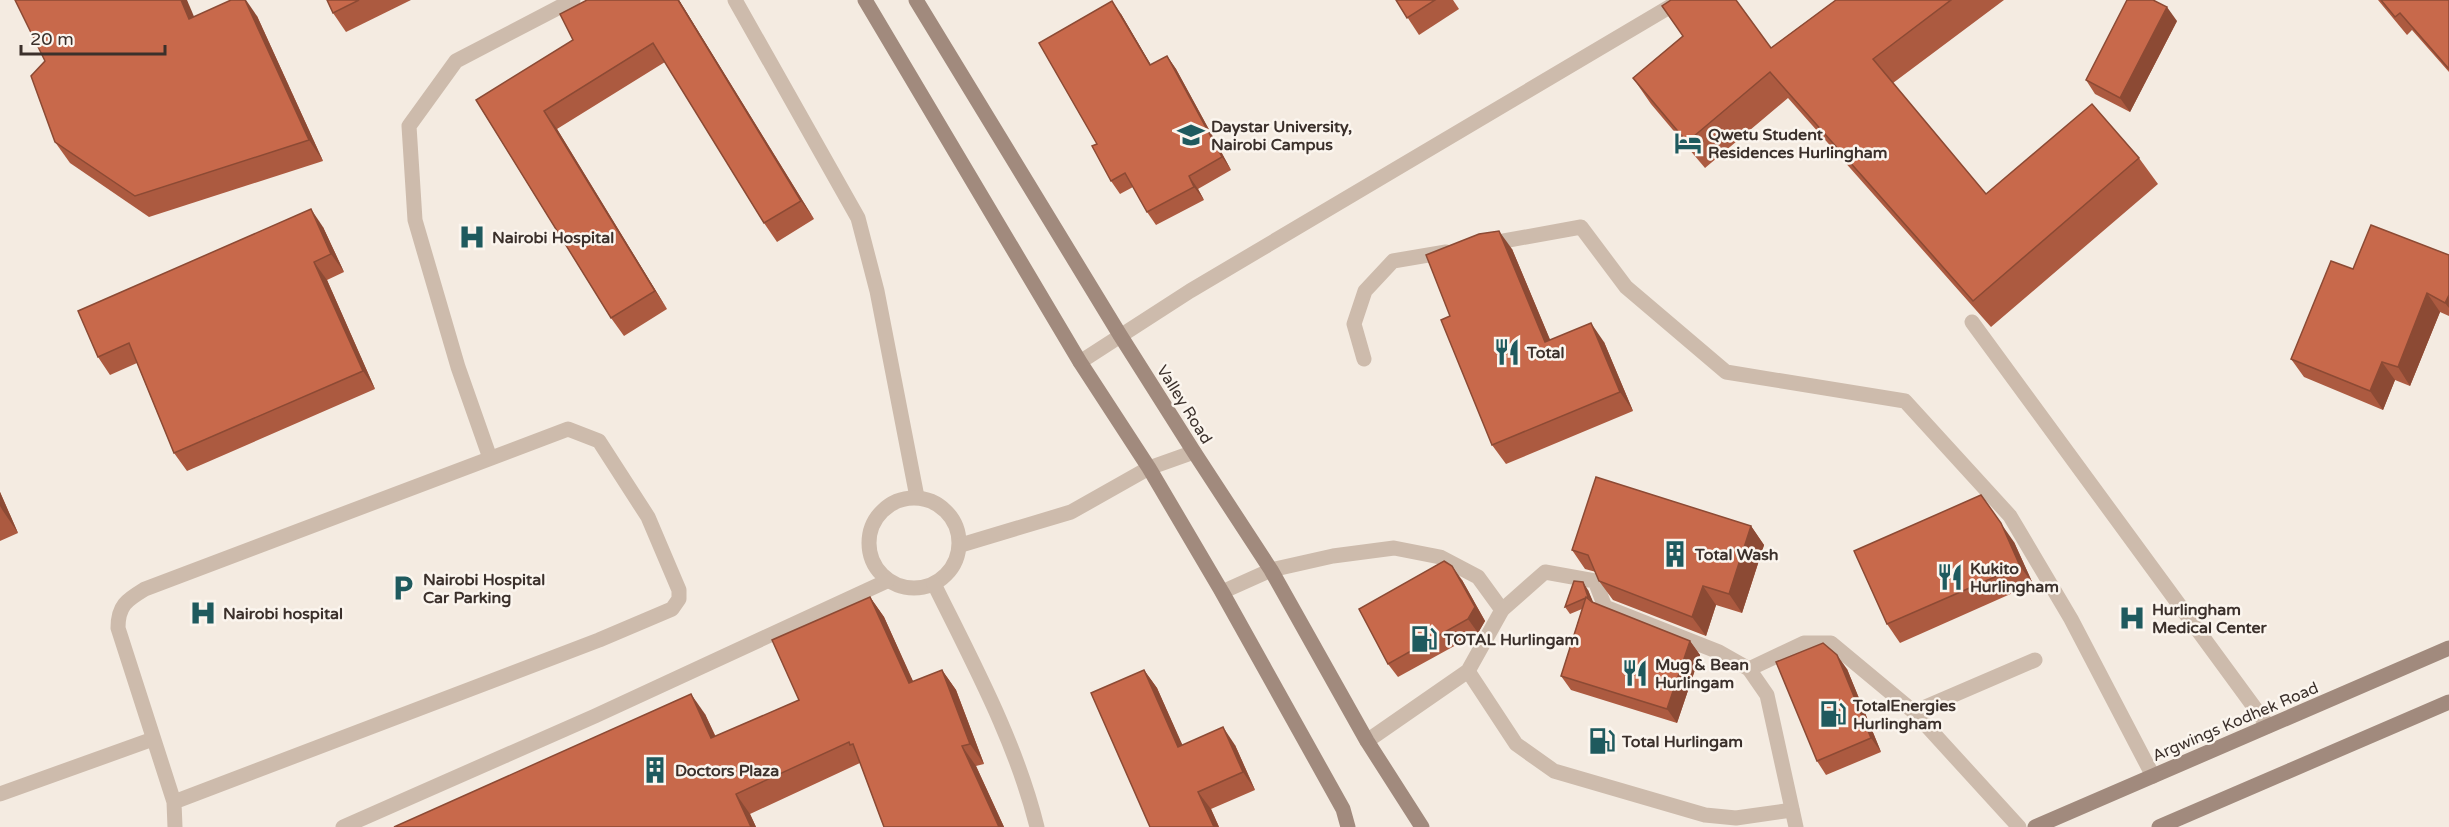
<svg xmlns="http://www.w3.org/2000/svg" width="2449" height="827" font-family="'Varela Round',sans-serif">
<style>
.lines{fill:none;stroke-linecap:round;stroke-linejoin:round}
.service{stroke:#cdbbac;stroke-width:15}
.secondary{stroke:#a18a7d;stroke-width:15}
.wall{fill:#ac5a40}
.shaded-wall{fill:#8c4a34}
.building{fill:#c8694b;stroke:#8c4a34;stroke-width:1.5}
.labels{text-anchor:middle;stroke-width:5;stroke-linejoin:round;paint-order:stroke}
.poi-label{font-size:16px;font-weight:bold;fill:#3b302b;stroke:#fbf5ee;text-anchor:start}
.street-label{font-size:16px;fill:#3b302b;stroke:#fbf5ee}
</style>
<rect width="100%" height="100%" fill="#f4ebe1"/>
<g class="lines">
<g class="service">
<path d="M735 0 858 218 877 291 917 497"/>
<path d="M1487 244 1581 227 1626 287 1726 372 1905 401 2010 516 2071 619 2153 776"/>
<path d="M1972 322 2268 726"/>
<path d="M1364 359 1354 324 1365 291 1393 261 1446 252"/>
<path d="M1080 362 1190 291 1676 3"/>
<path d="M490 458 458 367 415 220 409 126 456 61 573 0"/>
<circle cx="914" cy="543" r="45"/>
<path d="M961 545 1071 512 1149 468 1194 452"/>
<path d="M934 584C973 663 1016 742 1037 827"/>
<path d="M1222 592 1271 570 1333 556 1394 548 1440 557 1478 577 1502 610"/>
<path d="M1749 669 1804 643H1831L1914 712 2019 827"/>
<path d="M1468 671 1516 744 1554 771 1705 815 1736 818 1792 810"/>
<path d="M1914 712 2035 660"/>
<path d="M1367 741 1468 671 1502 610 1545 572 1595 581 1605 607 1719 652 1749 669 1767 695 1796 827"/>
<path d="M0 794 153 739"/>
<path d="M174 802 599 640 672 609 679 599V590L648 517 599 441 568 429 145 589C127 600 118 605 118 628L174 802 175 827"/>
<path d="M343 827 595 716 887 581"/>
</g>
<g class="secondary">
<path d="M865 0 1080 362 1149 468 1222 592 1343 809 1348 827"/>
<path d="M916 0 1120 335 1194 452 1271 570 1367 741 1422 827"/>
<path d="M2035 827 2449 648"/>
<path d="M2159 827 2449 702"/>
</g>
</g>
<g class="wall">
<path d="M327 0H411L346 32 333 13Z"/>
<path d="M679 0 814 219 777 242 764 223 665 62 557 129 667 309 624 336 611 318 476 100Z"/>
<path d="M1396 0H1453L1459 9 1419 35Z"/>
<path d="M1836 0H2004L1893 83 1986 194 2139 158 2158 184 1991 327 1788 98 1705 168 1651 104 1633 78 1683 36 1771 48Z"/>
<path d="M2378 0H2449V72L2412 30 2407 35Z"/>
<path d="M1121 14 1151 65 1167 56 1176 69 1231 170 1198 189 1204 200 1156 225 1147 212 1133 187 1120 194 1111 181 1097 144Z"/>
<path d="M257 16 323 161 149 217 70 163 55 142 194 17Z"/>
<path d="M2177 21 2130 112 2095 94 2086 80Z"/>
<path d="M323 227 344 272 327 280 375 389 187 471 174 453 137 363 110 375 98 357Z"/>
<path d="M1512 249 1550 340 1604 342 1633 411 1506 464 1492 445 1450 316Z"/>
<path d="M2449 255V316L2440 312 2410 386 2395 380 2383 410 2304 377 2291 359 2353 269Z"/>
<path d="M0 492 18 533 0 541Z"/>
<path d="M1751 526 1764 545 1742 613 1716 605 1706 636 1613 600 1599 581 1596 572 1585 569 1572 550Z"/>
<path d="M2014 542 2033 584 1900 643 1887 624Z"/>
<path d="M1462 580 1485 621 1478 633 1398 677 1388 664Z"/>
<path d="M1588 590 1593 603 1690 641 1700 655 1677 723 1571 690 1561 676 1582 609 1570 614 1565 607Z"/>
<path d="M870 597 884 617 913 682 942 670 956 690 984 764 976 766 1004 827H884L860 763 750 814 756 827H394L705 714 716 737 799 700Z"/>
<path d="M1847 669 1881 752 1826 775 1817 761Z"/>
<path d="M1144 670 1157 688 1182 745H1235L1255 790 1211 809 1219 827H1150Z"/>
</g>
<g class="shaded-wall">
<path d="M181 0H187L204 40 189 19Z"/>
<path d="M245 0H246L257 16 323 161 309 140Z"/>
<path d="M678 0H679L814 219 801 201Z"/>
<path d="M1112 1 1121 14 1159 79 1150 65Z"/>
<path d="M2167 7 2177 21 2130 112 2120 98Z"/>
<path d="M1167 56 1176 69 1231 170 1222 157Z"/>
<path d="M544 111 557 129 667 309 655 291Z"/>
<path d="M1189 176 1198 189 1204 200 1194 187Z"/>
<path d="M311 209 323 227 344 272 331 254Z"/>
<path d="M1499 231 1512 249 1559 361 1545 342Z"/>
<path d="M314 262 327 280 375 389 363 371Z"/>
<path d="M2427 293 2440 312 2410 386 2398 367Z"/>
<path d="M2449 295V308L2445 303Z"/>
<path d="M1591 323 1604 342 1633 411 1620 392Z"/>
<path d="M2382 362 2395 380 2383 410 2370 391Z"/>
<path d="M0 492 18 533 3 511 0 506Z"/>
<path d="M1981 495 2014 542 2033 584 2020 566Z"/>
<path d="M1751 526 1764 545 1742 613 1729 594Z"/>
<path d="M1452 566 1462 580 1485 621 1478 633 1468 619Z"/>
<path d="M1583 582 1588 590 1594 604 1588 597Z"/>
<path d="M1703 586 1716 605 1706 636 1692 617Z"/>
<path d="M870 597 884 617 923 703 909 683Z"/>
<path d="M1690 641 1700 655 1677 723 1667 709Z"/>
<path d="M1837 655 1847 669 1881 752 1871 738Z"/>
<path d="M942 670 956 690 984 764 970 744Z"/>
<path d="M1144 670 1157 688 1191 764 1178 747Z"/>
<path d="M691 694 705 714 725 758 711 738Z"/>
<path d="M1223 727 1235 745 1255 790 1243 772Z"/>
<path d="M962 746 976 766 1004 827H999Z"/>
<path d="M1198 792 1211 809 1219 827H1214Z"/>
<path d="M736 794 750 814 756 827H751Z"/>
</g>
<g class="building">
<path d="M15 0H181L189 19 231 0H245L309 140 135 196 55 142 31 76 45 61Z"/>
<path d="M327 0H359L333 13Z"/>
<path d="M587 0H678L801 201 764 223 653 43 544 111 655 291 611 318 476 100 573 40 560 14Z"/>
<path d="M1396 0H1435L1407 18Z"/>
<path d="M1671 0H1736L1771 48 1836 0H1951L1873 59 1986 194 2092 104 2139 158 1973 301 1770 72 1687 142 1633 78 1683 36 1662 6Z"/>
<path d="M2127 0H2153L2167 7 2120 98 2086 80Z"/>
<path d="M2381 0H2449V69L2400 13 2395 17Z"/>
<path d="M1112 1 1150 65 1167 56 1222 157 1189 176 1194 187 1147 212 1125 173 1111 181 1092 146 1097 144 1039 43Z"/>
<path d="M311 209 331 254 314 262 363 371 174 453 129 343 98 357 78 311Z"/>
<path d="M2371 225 2449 255V295L2445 303 2427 293 2398 367 2382 362 2370 391 2291 359 2331 261 2353 269Z"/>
<path d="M1499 231 1545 342 1591 323 1620 392 1492 445 1441 320 1450 316 1426 255 1479 234Z"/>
<path d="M1596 477 1751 526 1729 594 1703 586 1692 617 1599 581 1588 555 1572 550Z"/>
<path d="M1981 495 2001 523 2020 566 1887 624 1854 551Z"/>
<path d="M1444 561 1452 566 1475 607 1468 619 1388 664 1359 609Z"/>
<path d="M1574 581 1583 582 1588 597 1565 607Z"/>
<path d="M870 597 909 683 942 670 970 744 962 746 999 827H884L853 744 850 745 849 742 736 794 751 827H394L691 694 711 738 799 700 772 640Z"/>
<path d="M1586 597 1592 602 1690 641 1667 709 1561 676Z"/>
<path d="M1823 643 1837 655 1871 738 1817 761 1776 662Z"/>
<path d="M1144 670 1178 747 1223 727 1243 772 1198 792 1214 827H1150L1091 693Z"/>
</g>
<defs>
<symbol id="university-bare" viewBox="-9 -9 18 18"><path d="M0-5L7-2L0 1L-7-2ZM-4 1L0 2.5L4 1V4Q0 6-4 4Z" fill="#1f5a5e" stroke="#fbf5ee" stroke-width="2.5" paint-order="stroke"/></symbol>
<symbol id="hotel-bare" viewBox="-9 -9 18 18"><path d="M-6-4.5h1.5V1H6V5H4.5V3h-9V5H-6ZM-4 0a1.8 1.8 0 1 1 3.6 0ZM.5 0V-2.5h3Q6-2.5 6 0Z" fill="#1f5a5e" stroke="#fbf5ee" stroke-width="2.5" paint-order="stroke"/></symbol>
<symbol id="hospital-bare" viewBox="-9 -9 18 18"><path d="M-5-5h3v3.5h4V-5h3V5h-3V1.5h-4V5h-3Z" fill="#1f5a5e" stroke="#fbf5ee" stroke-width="2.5" paint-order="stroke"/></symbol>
<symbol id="restaurant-bare" viewBox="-9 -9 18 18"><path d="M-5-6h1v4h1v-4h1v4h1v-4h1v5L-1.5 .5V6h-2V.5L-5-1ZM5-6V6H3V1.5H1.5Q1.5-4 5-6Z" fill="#1f5a5e" stroke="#fbf5ee" stroke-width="2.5" paint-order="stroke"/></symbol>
<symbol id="building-bare" viewBox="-9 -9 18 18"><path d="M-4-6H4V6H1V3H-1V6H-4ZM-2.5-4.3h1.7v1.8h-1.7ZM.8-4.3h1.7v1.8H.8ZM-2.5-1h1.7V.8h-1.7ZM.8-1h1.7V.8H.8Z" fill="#1f5a5e" stroke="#fbf5ee" stroke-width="2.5" paint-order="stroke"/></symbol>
<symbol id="parking-bare" viewBox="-9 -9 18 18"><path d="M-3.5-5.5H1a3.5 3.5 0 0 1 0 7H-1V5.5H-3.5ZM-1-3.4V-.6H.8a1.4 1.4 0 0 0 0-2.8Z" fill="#1f5a5e" stroke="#fbf5ee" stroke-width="2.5" paint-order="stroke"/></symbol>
<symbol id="fuel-bare" viewBox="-9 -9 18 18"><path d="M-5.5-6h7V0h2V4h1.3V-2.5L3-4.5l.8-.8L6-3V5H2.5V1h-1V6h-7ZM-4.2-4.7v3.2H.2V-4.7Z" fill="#1f5a5e" stroke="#fbf5ee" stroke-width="2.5" paint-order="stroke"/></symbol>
</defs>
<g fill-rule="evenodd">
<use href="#university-bare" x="1172" y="116" width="38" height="38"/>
<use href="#hotel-bare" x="1669" y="124" width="38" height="38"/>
<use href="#hospital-bare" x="453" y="218" width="38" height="38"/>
<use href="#restaurant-bare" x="1488" y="333" width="38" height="38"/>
<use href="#building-bare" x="1656" y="535" width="38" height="38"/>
<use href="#restaurant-bare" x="1931" y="558" width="38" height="38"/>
<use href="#parking-bare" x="384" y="569" width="38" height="38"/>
<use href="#hospital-bare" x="184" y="594" width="38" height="38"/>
<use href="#hospital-bare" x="2113" y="599" width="38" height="38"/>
<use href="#fuel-bare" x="1405" y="620" width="38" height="38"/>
<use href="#restaurant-bare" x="1616" y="654" width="38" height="38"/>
<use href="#fuel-bare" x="1814" y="695" width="38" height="38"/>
<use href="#fuel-bare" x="1583" y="722" width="38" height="38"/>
<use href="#building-bare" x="636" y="751" width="38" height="38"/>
</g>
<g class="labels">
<g class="poi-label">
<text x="1211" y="132">Daystar University,<tspan x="1211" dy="18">Nairobi Campus</tspan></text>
<text x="1708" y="140">Qwetu Student<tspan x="1708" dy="18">Residences Hurlingham</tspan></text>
<text x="492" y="243">Nairobi Hospital</text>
<text x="1527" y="358">Total</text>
<text x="1695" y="560">Total Wash</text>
<text x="1970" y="574">Kukito<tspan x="1970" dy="18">Hurlingham</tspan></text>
<text x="423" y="585">Nairobi Hospital<tspan x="423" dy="18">Car Parking</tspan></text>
<text x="2152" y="615">Hurlingham<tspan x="2152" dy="18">Medical Center</tspan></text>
<text x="223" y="619">Nairobi hospital</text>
<text x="1444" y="645">TOTAL Hurlingam</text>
<text x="1655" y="670">Mug &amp; Bean<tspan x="1655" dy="18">Hurlingam</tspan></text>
<text x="1853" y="711">TotalEnergies<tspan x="1853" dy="18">Hurlingham</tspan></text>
<text x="1622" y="747">Total Hurlingam</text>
<text x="675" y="776">Doctors Plaza</text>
</g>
<g class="street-label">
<text transform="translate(1185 404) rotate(58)" y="6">Valley Road</text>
<text transform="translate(2235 721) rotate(-23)" y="6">Argwings Kodhek Road</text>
</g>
</g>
<path d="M21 45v9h144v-9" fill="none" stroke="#3b302b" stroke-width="3"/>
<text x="30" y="45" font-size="18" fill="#3b302b" stroke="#fbf5ee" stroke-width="4.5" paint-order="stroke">20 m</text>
</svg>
